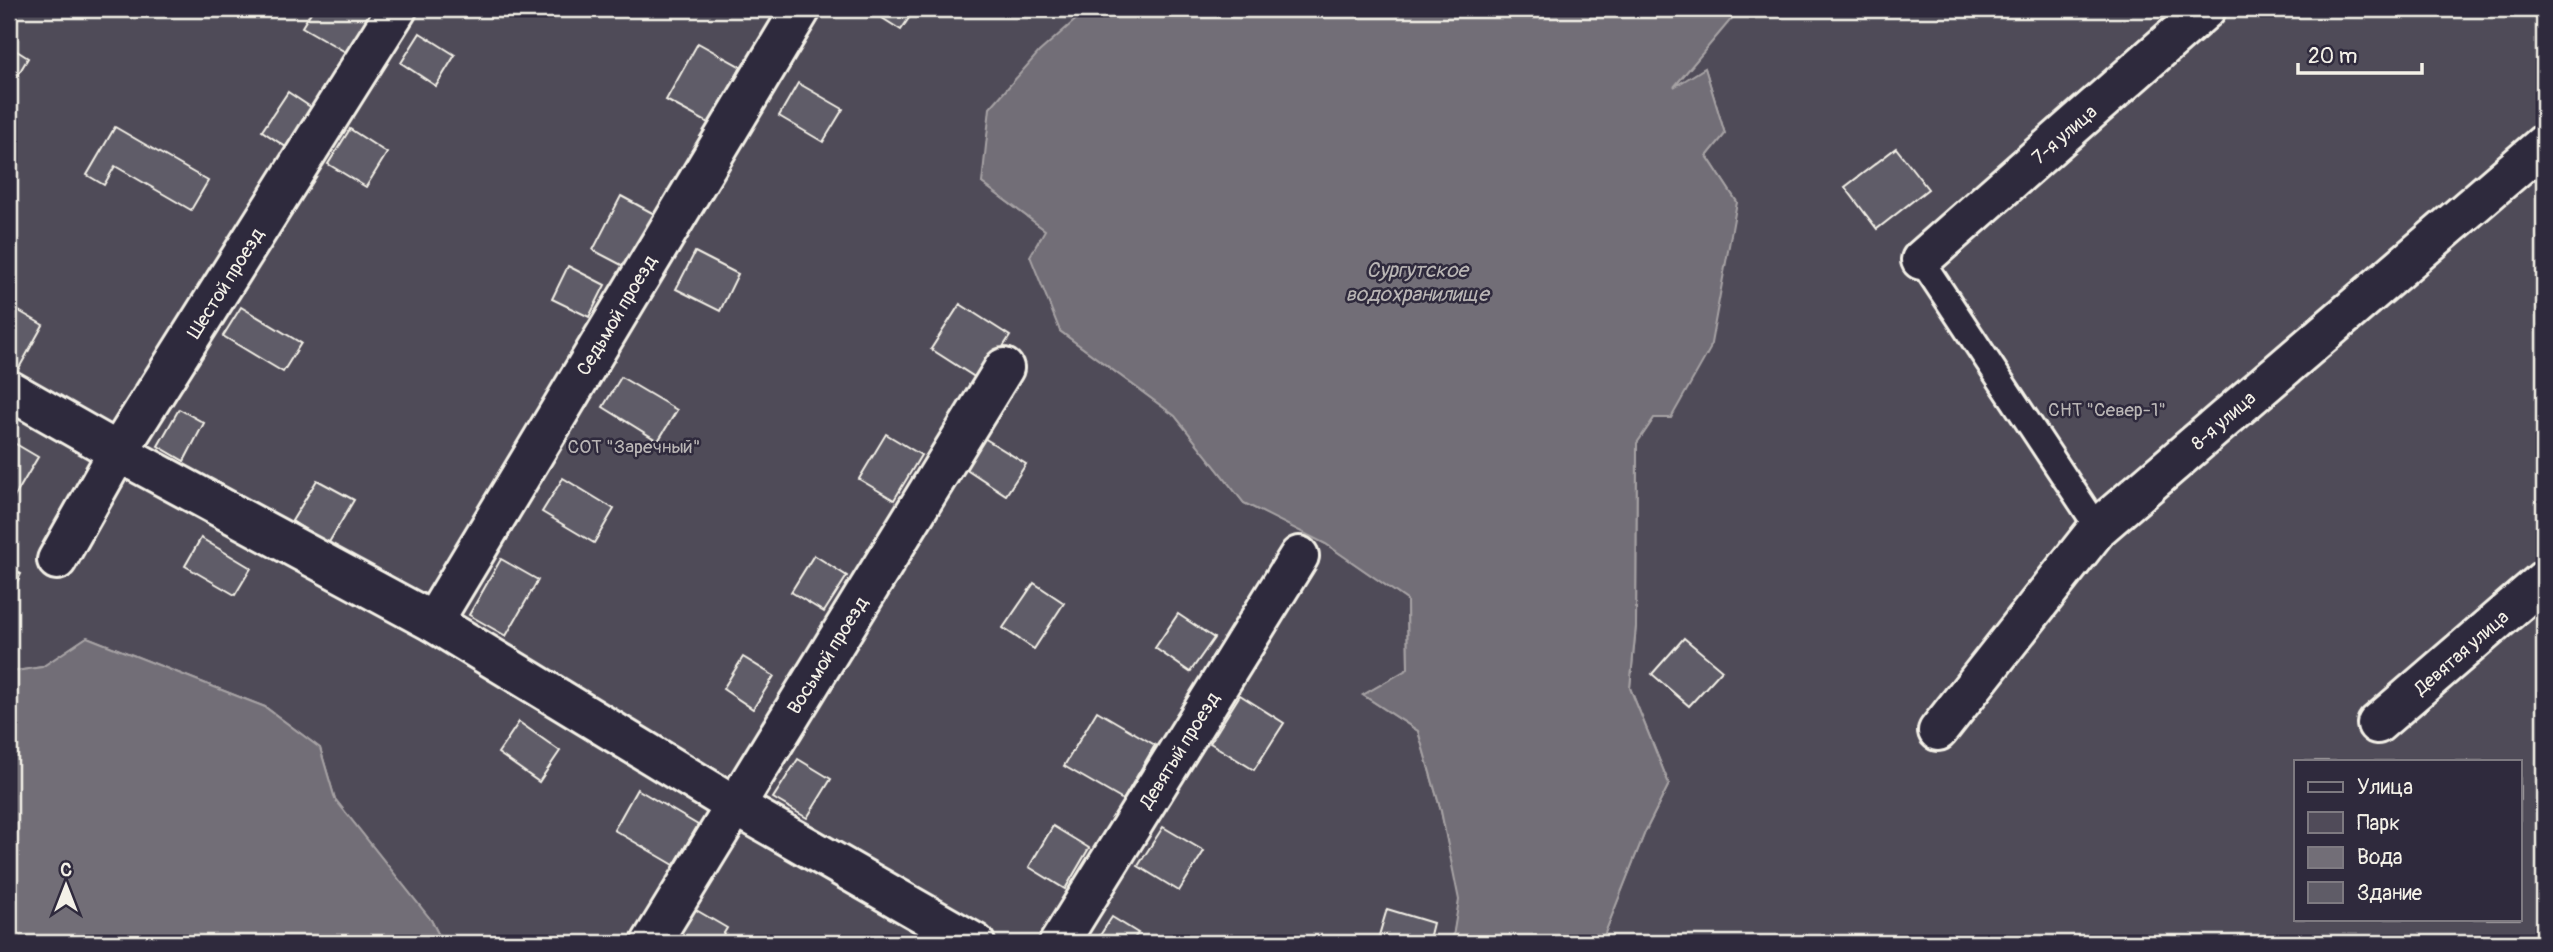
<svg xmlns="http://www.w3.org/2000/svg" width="2553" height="952" font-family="Pangolin,sans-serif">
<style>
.green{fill:#504b59;stroke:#a29ea0;stroke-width:2;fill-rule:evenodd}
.water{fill:#726e77;stroke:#a6a2a4;stroke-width:2}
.building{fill:#5f5c67;stroke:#f4f1e8;stroke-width:2}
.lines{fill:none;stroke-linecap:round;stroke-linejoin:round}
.service-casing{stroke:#f4f1e8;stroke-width:30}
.minor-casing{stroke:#f4f1e8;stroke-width:44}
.service{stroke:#2f2a3d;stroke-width:24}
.minor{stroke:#2f2a3d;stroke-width:38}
.labels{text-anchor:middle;stroke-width:5;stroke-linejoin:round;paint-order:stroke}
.street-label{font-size:19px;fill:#f4f1e8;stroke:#2f2a3d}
.park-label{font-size:19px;fill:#bbb7b6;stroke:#2f2a3d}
.water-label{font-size:21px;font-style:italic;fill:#bab6b5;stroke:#2f2a3d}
</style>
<rect width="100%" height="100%" fill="#373244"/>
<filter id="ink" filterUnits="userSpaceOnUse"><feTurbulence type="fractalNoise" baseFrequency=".0143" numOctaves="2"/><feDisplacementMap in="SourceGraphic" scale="14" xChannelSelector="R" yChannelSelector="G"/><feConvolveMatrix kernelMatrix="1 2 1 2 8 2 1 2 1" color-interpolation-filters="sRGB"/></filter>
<g filter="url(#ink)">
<g class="green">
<path d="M9 9H1083L982 183 1045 230 1060 331 1175 416 1244 503 1326 544 1407 600 1408 669 1363 695 1418 731 1441 811 1460 900 1452 943H443L431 920 335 799 320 748 265 707 87 637 42 667 9 672Z"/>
<path d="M1725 9H2544V943H1601L1645 832 1669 784 1630 688 1636 626 1637 443 1654 418 1737 202 1707 156 1725 134 1705 68 1671 90 1732 17ZM2296 761H2520V919H2296Z"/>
</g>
<g class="water">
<path d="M1083 9H1725L1733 17 1674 87 1705 68 1725 134 1707 156 1737 202 1710 349 1671 418H1654L1637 443 1636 626 1630 688 1669 784 1645 832 1601 943H1452L1459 900 1441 811 1418 731 1363 695 1408 669 1407 600 1326 544 1244 503 1175 416 1060 331 1030 256 1045 230 982 183 990 108 1039 52 1080 16Z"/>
<path d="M87 637 265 707 320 748 335 799 431 920 443 943H9V672L42 667Z"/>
</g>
<g class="building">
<path d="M313 9H376L349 54 302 27Z"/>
<path d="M868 9H915L901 30Z"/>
<path d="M420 33 455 55 436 86 401 63Z"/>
<path d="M698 43 741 67 710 124 666 100Z"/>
<path d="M9 46 28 58 13 83 9 80Z"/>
<path d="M798 83 843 109 823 142 779 116Z"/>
<path d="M288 92 312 108 286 147 262 131Z"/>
<path d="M115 127 208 181 191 210 115 166 104 185 87 175Z"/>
<path d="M350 129 387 153 366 187 328 164Z"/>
<path d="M1896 148 1928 189 1877 229 1845 187Z"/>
<path d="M621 196 658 216 629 269 593 250Z"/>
<path d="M695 252 738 274 720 311 676 289Z"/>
<path d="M568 266 605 285 589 317 552 299Z"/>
<path d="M960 304 1010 336 981 381 931 349Z"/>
<path d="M12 307 43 325 19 368 9 361V312Z"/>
<path d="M241 307 301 343 283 372 223 336Z"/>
<path d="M621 377 677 410 658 441 603 407Z"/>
<path d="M179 409 204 423 184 461 158 446Z"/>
<path d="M886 434 921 455 894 500 859 479Z"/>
<path d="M984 438 1026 464 1006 495 965 468Z"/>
<path d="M9 440 38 457 12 501 9 499Z"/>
<path d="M563 478 614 509 594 543 542 512Z"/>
<path d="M317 480 354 500 328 544 292 521Z"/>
<path d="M201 538 251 568 235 595 185 566Z"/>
<path d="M814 555 847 576 824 612 791 592Z"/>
<path d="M501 559 538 580 506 636 469 615Z"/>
<path d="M9 567 21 574 9 598Z"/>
<path d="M1034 583 1064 603 1034 649 1003 628Z"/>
<path d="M1178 614 1214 638 1190 672 1155 648Z"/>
<path d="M1684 638 1722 670 1689 706 1652 674Z"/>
<path d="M743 657 774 676 753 709 723 689Z"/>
<path d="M1240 695 1284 723 1254 770 1210 743Z"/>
<path d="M1097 711 1155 745 1123 800 1064 766Z"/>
<path d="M519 722 560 751 539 782 498 753Z"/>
<path d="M798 759 831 779 807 818 773 798Z"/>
<path d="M637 789 698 825 674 865 614 830Z"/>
<path d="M1053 826 1089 848 1065 889 1029 867Z"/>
<path d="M1163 827 1204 851 1179 891 1138 866Z"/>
<path d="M691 907 727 928 718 943H682L673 938Z"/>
<path d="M1387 909 1433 923 1428 943 1377 942Z"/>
<path d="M1112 917 1138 933 1131 943H1095Z"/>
</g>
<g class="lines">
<defs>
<path id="service" d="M1921 260 2098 528"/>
<g id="minor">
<path d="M1921 260 2206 9"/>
<path d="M9 390 118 452 433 622 734 805 975 943"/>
<path d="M57 560 118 452 397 9"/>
<path d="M433 622 801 9"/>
<path d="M2377 724 2544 580"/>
<path d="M1938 731 2098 528 2544 144"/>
<path d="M651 943 1004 368"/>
<path d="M1059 943 1299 556"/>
</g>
</defs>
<use href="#service" class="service-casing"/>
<use href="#minor" class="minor-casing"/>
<use href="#service" class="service"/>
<use href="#minor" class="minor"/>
</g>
</g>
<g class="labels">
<g class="street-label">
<text transform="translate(2064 134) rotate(-41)" y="7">7-я улица</text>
<text transform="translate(225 283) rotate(-58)" y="7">Шестой проезд</text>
<text transform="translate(616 315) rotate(-59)" y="7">Седьмой проезд</text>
<text transform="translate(2223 420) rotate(-41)" y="7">8-я улица</text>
<text transform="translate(2461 652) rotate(-41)" y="7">Девятая улица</text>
<text transform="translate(827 655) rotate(-58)" y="7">Восьмой проезд</text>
<text transform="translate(1179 750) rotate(-58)" y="7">Девятый проезд</text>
</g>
<g class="park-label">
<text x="2107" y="416">СНТ "Север-1"</text>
<text x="634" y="453">СОТ "Заречный"</text>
</g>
<g class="water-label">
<text x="1417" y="277">Сургутское<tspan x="1417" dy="24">водохранилище</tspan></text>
</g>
</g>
<rect width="2553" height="952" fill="none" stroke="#2f2a3d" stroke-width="35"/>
<rect x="18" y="18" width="2518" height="917" fill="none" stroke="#f4f1e8" stroke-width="2.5" filter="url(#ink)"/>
<rect x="2294" y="760" width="228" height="161" fill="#2f2a3d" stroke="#7e7a81" stroke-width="2"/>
<rect x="2308" y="782" width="35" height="10" fill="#2f2a3d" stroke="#7e7a81" stroke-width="2"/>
<text x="2357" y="794" font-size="21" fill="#f4f1e8">Улица</text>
<rect x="2308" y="812" width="35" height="21" fill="#504b59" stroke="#7e7a81" stroke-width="2"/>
<text x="2357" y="830" font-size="21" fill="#f4f1e8">Парк</text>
<rect x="2308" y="847" width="35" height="21" fill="#726e77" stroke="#7e7a81" stroke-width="2"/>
<text x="2357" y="864" font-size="21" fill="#f4f1e8">Вода</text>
<rect x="2308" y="882" width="35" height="21" fill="#5f5c67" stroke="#7e7a81" stroke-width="2"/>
<text x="2357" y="900" font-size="21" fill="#f4f1e8">Здание</text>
<g transform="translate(66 886)" stroke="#2f2a3d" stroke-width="5" paint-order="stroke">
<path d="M0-5L12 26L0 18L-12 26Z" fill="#f4f1e8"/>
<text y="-10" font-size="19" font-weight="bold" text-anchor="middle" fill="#f4f1e8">С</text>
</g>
<path d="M2298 63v10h124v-10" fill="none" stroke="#f4f1e8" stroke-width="3.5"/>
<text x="2308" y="63" font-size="21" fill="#f4f1e8" stroke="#2f2a3d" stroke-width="5" paint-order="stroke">20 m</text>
</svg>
